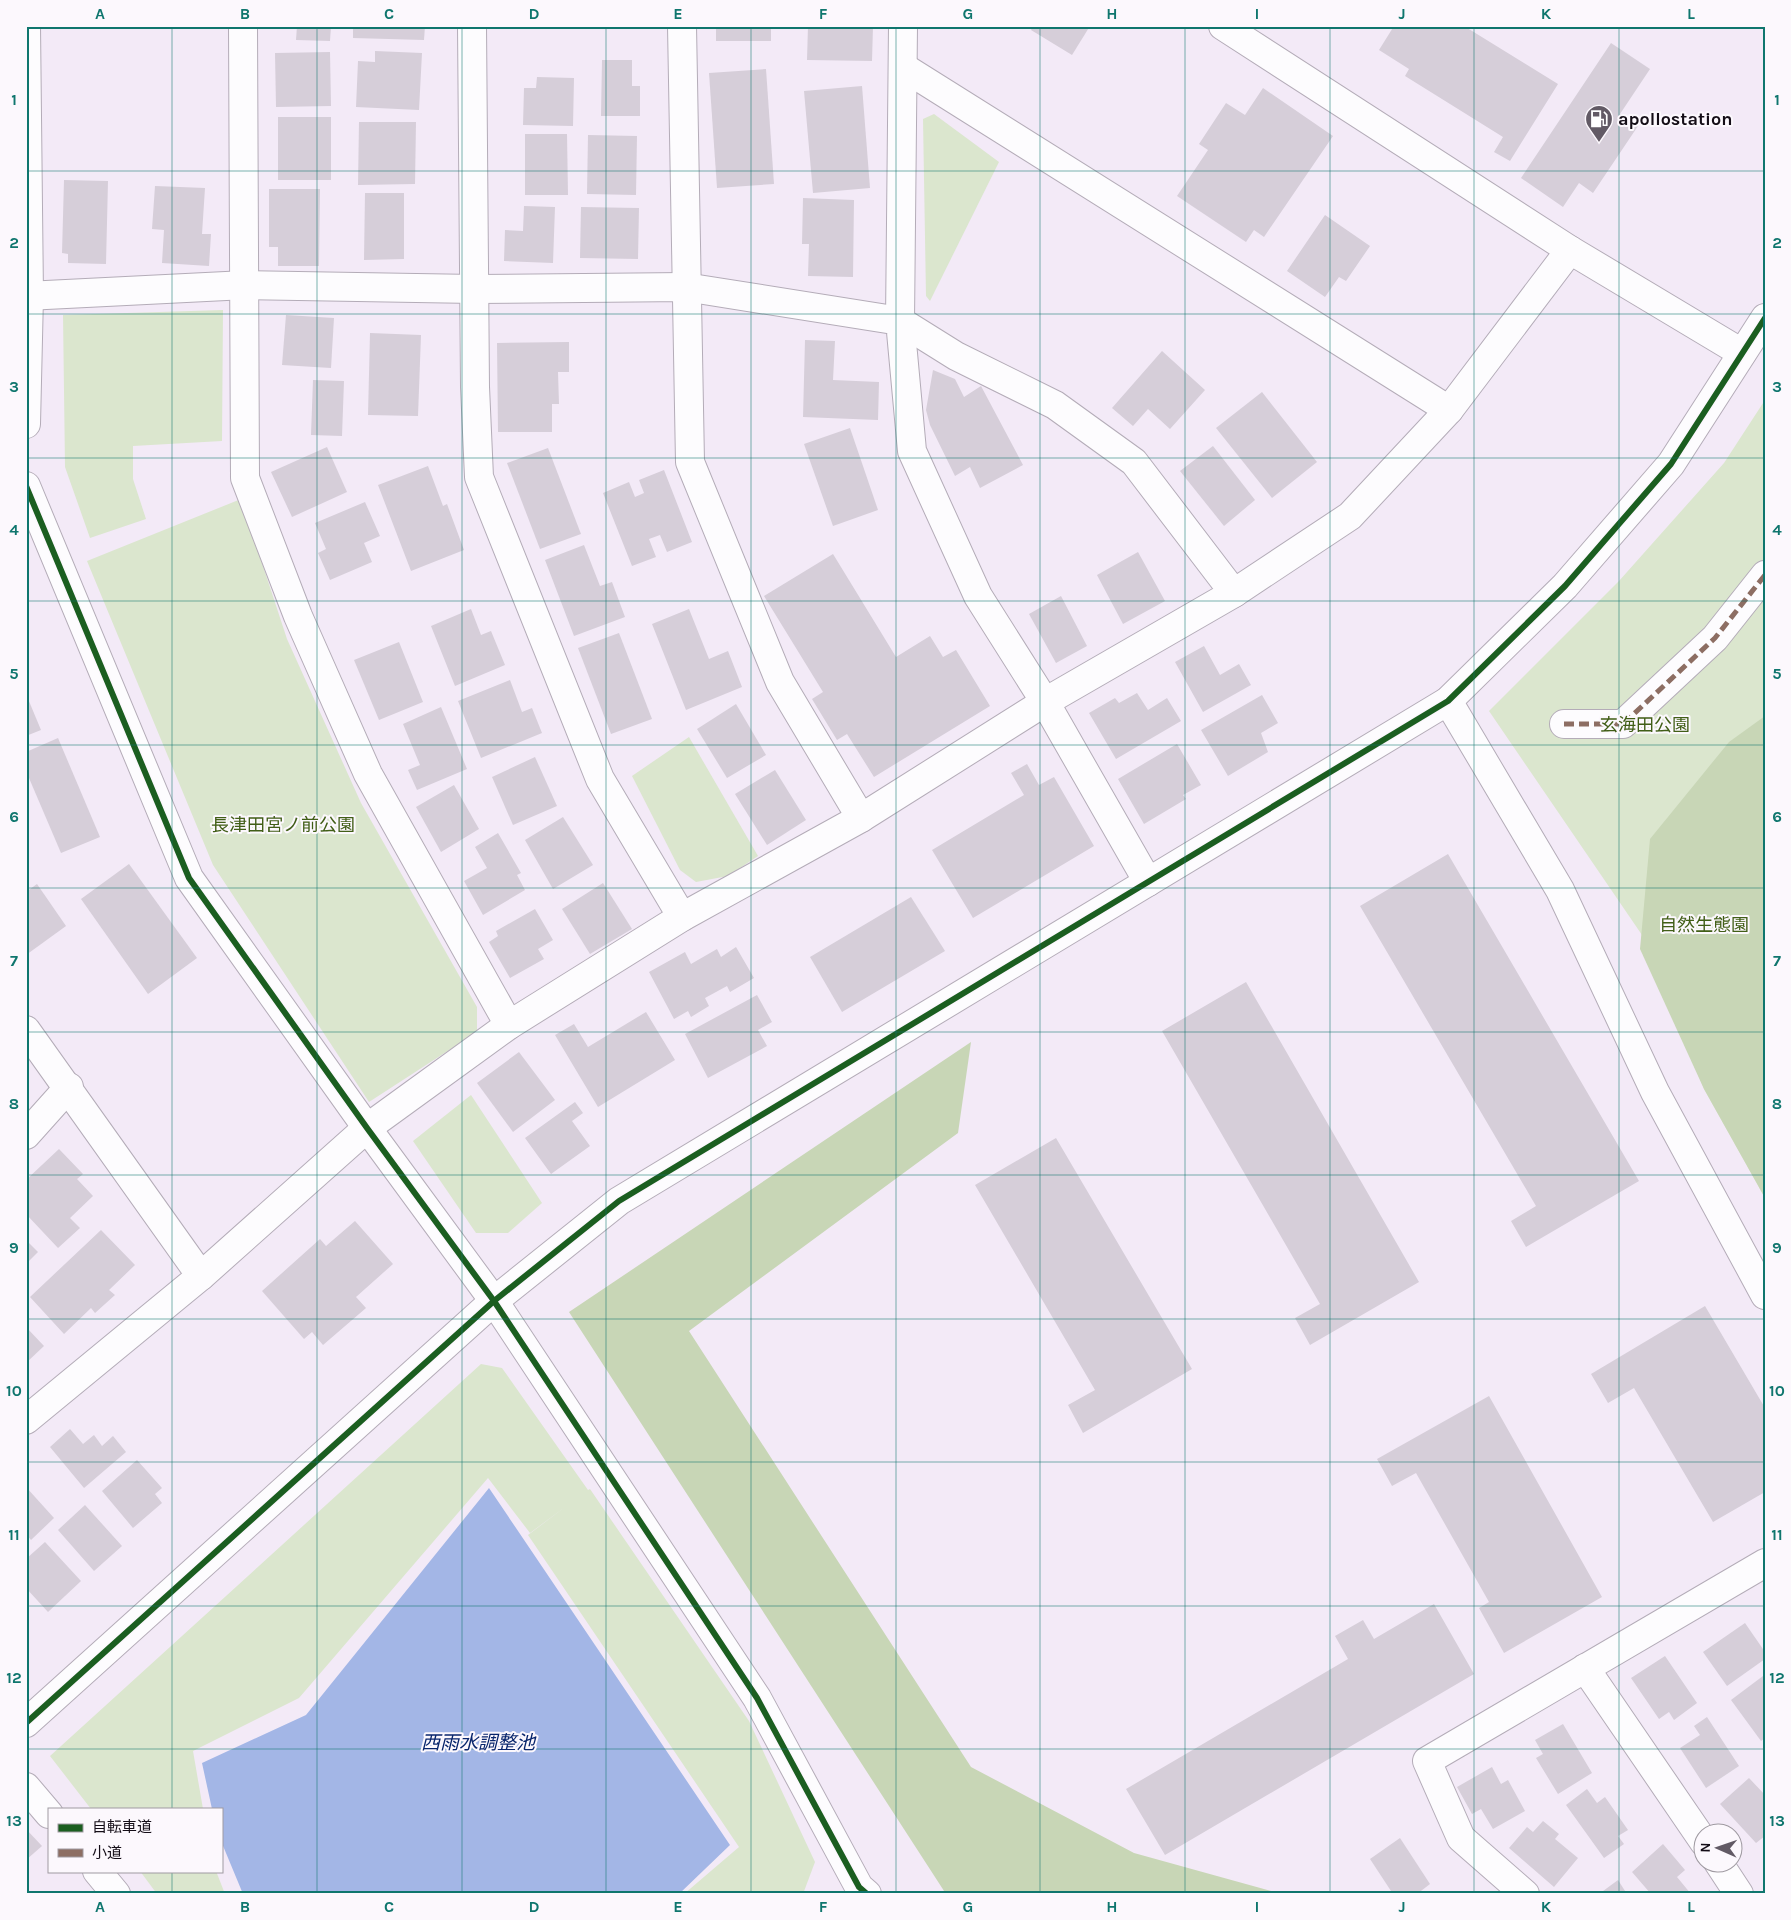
<svg xmlns="http://www.w3.org/2000/svg" width="1791" height="1920" font-family="Karla,'Noto Sans JP',sans-serif">
<style>
.green{fill:#dbe6ce}
.forest{fill:#c8d6b6}
.water{fill:#a3b6e6}
.building{fill:#d6ced9}
.lines{fill:none;stroke-linecap:round;stroke-linejoin:round}
.street-casing{stroke:#b4acb8;stroke-width:30}
.secondary-casing{stroke:#b4acb8;stroke-width:30}
.street{stroke:#fdfcfe;stroke-width:28}
.secondary{stroke:#fdfcfe;stroke-width:28}
.quiet{stroke:#8d6e63;stroke-width:5;stroke-dasharray:10 5;stroke-linecap:butt}
.cycleway-casing{stroke:#fcf8fd;stroke-width:9}
.cycleway{stroke:#1b5e20;stroke-width:6}
.grid{fill:none;stroke:#0f766e;stroke-width:1;stroke-opacity:0.55}
.labels{text-anchor:middle;stroke-width:4;stroke-linejoin:round;paint-order:stroke}
.poi-label{font-size:18px;font-weight:bold;fill:#140d17;stroke:#fcf8fd;text-anchor:start}
.park-label{font-size:18px;fill:#415e17;stroke:#fcf8fd}
.water-label{font-size:19px;font-style:italic;fill:#08256c;stroke:#fcf8fd}
.neatline{fill:none;stroke:#0f766e;stroke-width:2}
.grid-label{font-size:16px;text-anchor:middle;font-weight:bold;fill:#0f766e}
</style>
<rect width="100%" height="100%" fill="#f3eaf7"/>
<g class="green">
<path d="M934 114 999 162 930 301 926 296 923 119Z"/>
<path d="M223 310 222 441 133 446V479L146 519 90 538 65 467 63 315Z"/>
<path d="M1765 400V1198L1704 1089 1642 935 1489 711 1619 581 1724 463Z"/>
<path d="M241 499 287 639 361 803 477 1007V1032L369 1102 213 865 87 561Z"/>
<path d="M689 737 758 856 728 876 696 882 680 870 632 776Z"/>
<path d="M471 1095 542 1203 508 1233H476L413 1141Z"/>
<path d="M481 1364 502 1368 588 1490 590 1489 749 1721 815 1862 803 1894H684L739 1847 528 1535 565 1507 530 1533 488 1478 299 1698 193 1751 203 1809H91L50 1756Z"/>
<path d="M140 1871H216L225 1894H157Z"/>
</g>
<g class="forest">
<path d="M1765 716V1198L1704 1089 1640 949 1650 839 1729 742Z"/>
<path d="M971 1042 958 1133 689 1331 971 1767 1134 1853 1282 1894H946L569 1312Z"/>
</g>
<path class="water" d="M489 1488 730 1845 679 1894H243L221 1841V1809H212L202 1763 306 1715Z"/>
<g class="building">
<path d="M297 26H331L330 41 296 40Z"/>
<path d="M353 26H425L424 40 353 38Z"/>
<rect x="716" y="26" width="55" height="15"/>
<path d="M808 26H873L872 61 807 60Z"/>
<path d="M1033 26H1090L1072 55 1031 30Z"/>
<path d="M1394 26H1464L1558 84 1510 161 1494 152 1503 137 1405 76 1409 69 1379 50Z"/>
<path d="M1611 43 1650 69 1620 114 1638 126 1593 193 1579 183 1563 207 1521 178Z"/>
<path d="M375 51 422 53 419 110 356 107 358 61 375 62Z"/>
<path d="M330 52 331 106 276 107 275 53Z"/>
<path d="M602 60H632V86H640V116H601Z"/>
<path d="M766 69 774 184 717 188 709 73Z"/>
<path d="M537 77 574 78 573 126 523 125 524 88H536Z"/>
<path d="M862 86 870 188 813 193 804 91Z"/>
<path d="M1263 88 1333 136 1264 237 1254 230 1246 242 1177 196 1208 150 1199 144 1226 103 1245 115Z"/>
<rect x="278" y="117" width="53" height="63"/>
<path d="M359 122H416L415 184 358 185Z"/>
<path d="M525 134H567L568 195H525Z"/>
<path d="M588 135 637 136 636 195 587 194Z"/>
<path d="M64 180 108 181 106 264 68 263V254L62 253Z"/>
<path d="M155 186 205 188 202 234H211L209 266 162 263 164 230 152 229Z"/>
<path d="M269 189H320L319 266H278V247H269Z"/>
<path d="M365 193H404V259L364 260Z"/>
<path d="M803 198 854 200 853 277 808 276 809 244H802Z"/>
<path d="M524 206 555 207 553 263 504 261 505 230 523 231Z"/>
<path d="M581 207 639 208 638 259 580 258Z"/>
<path d="M1325 215 1370 246 1346 281 1339 277 1325 297 1287 271Z"/>
<path d="M286 315 334 318 331 368 282 365Z"/>
<path d="M370 333 421 335 418 416 368 415Z"/>
<path d="M805 340 835 341 833 380 879 382 878 420 803 417Z"/>
<path d="M569 342V372H558L559 404H552V432H498L497 343Z"/>
<path d="M1162 351 1205 390 1170 429 1148 409 1133 426 1112 408Z"/>
<path d="M933 370 955 379 964 397 981 386 1023 465 980 488 970 467 955 476 930 425 926 410Z"/>
<path d="M313 380 344 381 342 436 311 435Z"/>
<path d="M1262 392 1317 462 1272 498 1216 428Z"/>
<path d="M850 428 878 510 833 526 804 444Z"/>
<path d="M1213 446 1255 500 1224 526 1180 471Z"/>
<path d="M327 447 347 492 292 517 271 472Z"/>
<path d="M548 448 581 534 540 549 507 463Z"/>
<path d="M428 466 443 506 447 504 464 550 411 571 378 485Z"/>
<path d="M664 470 692 542 667 552 660 535 649 539 656 557 632 566 603 493 629 482 635 497 644 493 639 480Z"/>
<path d="M365 502 380 536 364 543 372 562 330 580 318 553 326 549 315 523Z"/>
<path d="M584 545 600 586 612 582 625 617 574 636 545 560Z"/>
<path d="M1138 552 1165 601 1123 624 1097 575Z"/>
<path d="M833 554 896 657 930 636 943 657 956 650 990 706 874 777 847 734 837 740 812 699 823 692 764 596Z"/>
<path d="M1061 596 1087 646 1056 663 1029 614Z"/>
<path d="M471 609 481 635 491 631 505 665 455 686 431 626Z"/>
<path d="M689 609 709 659 728 651 742 687 686 710 652 624Z"/>
<path d="M619 633 652 719 611 734 578 648Z"/>
<path d="M399 642 423 702 379 720 354 660Z"/>
<path d="M1204 646 1220 675 1239 664 1251 685 1203 712 1175 662Z"/>
<path d="M510 680 522 712 532 708 542 733 481 758 458 701Z"/>
<path d="M1137 693 1148 710 1167 698 1181 721 1116 759 1089 713 1115 698 1119 703Z"/>
<path d="M26 694 41 730 26 736Z"/>
<path d="M1262 695 1278 723 1261 733 1268 752 1228 776 1201 730Z"/>
<path d="M736 704 766 755 727 778 697 729Z"/>
<path d="M441 707 467 769 417 790 408 770 420 765 403 724Z"/>
<path d="M58 738 100 837 61 853 26 771V752Z"/>
<path d="M1177 744 1201 785 1183 795 1186 799 1144 824 1118 779Z"/>
<path d="M535 757 557 806 513 825 492 777Z"/>
<path d="M1027 764 1039 785 1054 777 1094 846 973 918 932 850 1024 795 1011 773Z"/>
<path d="M775 770 806 820 767 845 735 794Z"/>
<path d="M454 785 479 829 441 852 416 807Z"/>
<path d="M563 817 593 865 553 889 525 840Z"/>
<path d="M498 833 521 873 517 875 525 890 483 915 464 881 487 868 475 847Z"/>
<path d="M1448 854 1639 1181 1526 1247 1511 1221 1536 1206 1360 906Z"/>
<path d="M129 864 197 958 148 994 81 899Z"/>
<path d="M603 883 632 929 590 954 562 909Z"/>
<path d="M37 884 66 926 26 955V892Z"/>
<path d="M911 897 945 951 842 1012 810 957Z"/>
<path d="M535 909 553 940 538 949 544 959 510 978 489 942 498 936 496 931Z"/>
<path d="M736 947 754 978 730 992 727 986 705 998 709 1006 691 1017 688 1011 674 1019 649 972 685 952 691 964 717 949 721 957Z"/>
<path d="M1246 982 1419 1282 1310 1345 1295 1318 1320 1304 1162 1031Z"/>
<path d="M757 995 772 1022 758 1030 767 1046 708 1078 685 1034Z"/>
<path d="M646 1012 675 1060 598 1107 555 1035 574 1024 588 1047Z"/>
<path d="M519 1052 555 1100 513 1132 477 1083Z"/>
<path d="M575 1102 583 1113 572 1121 590 1146 551 1174 525 1138Z"/>
<path d="M1056 1138 1192 1369 1083 1433 1068 1405 1095 1390 975 1185Z"/>
<path d="M59 1149 83 1174 77 1179 93 1196 70 1218 80 1228 58 1248 26 1214V1180Z"/>
<path d="M355 1221 393 1264 356 1297 366 1308 323 1345 312 1332 304 1339 262 1291 320 1239 326 1246Z"/>
<path d="M101 1230 135 1265 109 1290 115 1295 95 1313 91 1308 64 1334 30 1297Z"/>
<path d="M26 1240 38 1252 26 1264Z"/>
<path d="M1705 1306 1765 1408V1492L1713 1522 1634 1388 1608 1403 1591 1374Z"/>
<path d="M26 1327 44 1346 26 1363Z"/>
<path d="M1489 1396 1602 1597 1504 1653 1479 1608 1489 1602 1416 1473 1392 1486 1377 1459Z"/>
<path d="M70 1429 83 1444 94 1435 102 1446 113 1436 126 1452 84 1488 50 1447Z"/>
<path d="M137 1460 162 1488 155 1494 162 1503 133 1528 102 1491Z"/>
<path d="M26 1487 54 1518 31 1540 26 1534Z"/>
<path d="M85 1505 122 1546 94 1571 58 1530Z"/>
<path d="M45 1542 81 1581 48 1612 26 1588V1559Z"/>
<path d="M1434 1604 1474 1674 1165 1855 1126 1789 1348 1659 1335 1636 1363 1620 1374 1639Z"/>
<path d="M1745 1623 1765 1652V1659L1727 1686 1703 1652Z"/>
<path d="M1665 1656 1697 1703 1674 1720 1669 1712 1659 1719 1631 1678Z"/>
<path d="M1763 1676 1765 1679V1738L1761 1741 1731 1700Z"/>
<path d="M1707 1717 1739 1766 1706 1788 1680 1748 1700 1735 1694 1726Z"/>
<path d="M1563 1724 1592 1773 1558 1794 1536 1758 1543 1754 1535 1740Z"/>
<path d="M1492 1767 1501 1784 1508 1780 1525 1811 1493 1829 1481 1809 1472 1814 1457 1787Z"/>
<path d="M1749 1778 1765 1795V1836L1756 1843 1720 1804Z"/>
<path d="M1587 1789 1597 1803 1605 1797 1628 1830 1618 1836 1624 1844 1604 1858 1566 1805Z"/>
<path d="M1543 1821 1559 1834 1555 1839 1578 1858 1554 1887 1509 1848 1527 1827 1533 1832Z"/>
<path d="M26 1829 42 1846 26 1860Z"/>
<path d="M1400 1838 1430 1884 1417 1894H1393L1370 1859Z"/>
<path d="M1663 1844 1685 1870 1677 1877 1691 1894H1651L1632 1872Z"/>
<path d="M1618 1880 1627 1894H1599Z"/>
</g>
<g class="lines">
<defs>
<g id="street">
<path d="M243 26 245 478 298 616 368 774 509 1025"/>
<path d="M472 26 475 387 479 477 600 779 682 917"/>
<path d="M682 26 690 462 780 682 861 818"/>
<path d="M1223 26 1570 250 1742 353"/>
<path d="M903 67 1449 410"/>
<path d="M26 296 246 285 475 289 685 287 900 321 912 451 978 596 1045 702 1148 882"/>
<path d="M1234 593 1350 516 1449 410 1570 250"/>
<path d="M1564 724H1623L1715 638 1765 575"/>
<path d="M26 1030 201 1276"/>
<path d="M26 1135 69 1087"/>
<path d="M26 1420 201 1276 367 1128 509 1025 682 917 861 818 1045 702 1234 593 1134 462 1055 405 956 356 900 321 903 26"/>
<path d="M1585 1668 1704 1842"/>
<path d="M26 1787 49 1814"/>
<path d="M1718 1862 1739 1894"/>
<path d="M97 1871 116 1894"/>
<path d="M1525 1894 1461 1838 1427 1761 1765 1563"/>
</g>
<g id="secondary">
<path d="M26 424 29 296 26 26"/>
<path d="M26 486 189 878 367 1128 494 1301 757 1698 859 1887 867 1894"/>
<path d="M1448 701 1560 890 1655 1092 1765 1295"/>
<path d="M26 1723 494 1301 619 1201 1448 701 1565 586 1671 464 1765 318"/>
</g>
</defs>
<use href="#street" class="street-casing"/>
<use href="#secondary" class="secondary-casing"/>
<use href="#street" class="street"/>
<use href="#secondary" class="secondary"/>
<path class="quiet" d="M1564 724H1623L1715 638 1765 575"/>
<defs>
<g id="cycleway">
<path d="M26 486 189 878 367 1128 494 1301 757 1698 859 1887 867 1894"/>
<path d="M26 1723 494 1301 619 1201 1448 701 1565 586 1671 464 1765 318"/>
</g>
</defs>
<use href="#cycleway" class="cycleway-casing"/>
<use href="#cycleway" class="cycleway"/>
</g>
<path class="grid" d="M172 26V1809M317 26V1894M462 26V1894M606 26V1894M751 26V1894M896 26V1894M1040 26V1894M1185 26V1894M1330 26V1894M1474 26V1894M1619 26V1894M26 171H1765M26 314H1765M26 458H1765M26 601H1765M26 745H1765M26 888H1765M26 1032H1765M26 1175H1765M26 1319H1765M26 1462H1765M26 1606H1765M26 1749H1765M172 1871V1894"/>
<defs>
<symbol id="fuel-pin" viewBox="-11 -11 22 30"><path d="M0 17L-7.5 6A9.5 9.5 0 1 1 7.5 6Z" fill="#625a65" stroke="#fcf8fd"/><path d="M-5.5-6h7V0h2V4h1.3V-2.5L3-4.5l.8-.8L6-3V5H2.5V1h-1V6h-7ZM-4.2-4.7v3.2H.2V-4.7Z" fill="#fff"/></symbol>
</defs>
<g fill-rule="evenodd">
<use href="#fuel-pin" x="1583" y="103" width="32" height="43"/>
</g>
<g class="labels">
<g class="poi-label">
<text x="1618" y="125">apollostation</text>
</g>
<g class="park-label">
<text x="1645" y="731">玄海田公園</text>
<text x="283" y="831">長津田宮ノ前公園</text>
<text x="1704" y="931">自然生態園</text>
</g>
<g class="water-label">
<text x="478" y="1749">西雨水調整池</text>
</g>
</g>
<rect width="1791" height="1920" fill="none" stroke="#fcf8fd" stroke-width="55"/>
<rect x="48" y="1808" width="175" height="65" fill="#fcf8fd" stroke="#9f9aa1"/>
<rect x="58" y="1824" width="25" height="8" fill="#1b5e20" stroke="#9f9aa1"/>
<text x="92" y="1832" font-size="15" fill="#140d17">自転車道</text>
<rect x="58" y="1849" width="25" height="8" fill="#8d6e63" stroke="#9f9aa1"/>
<text x="92" y="1858" font-size="15" fill="#140d17">小道</text>
<g transform="translate(1718 1848) rotate(272)"><circle r="24" fill="#fcf8fd" stroke="#9f9aa1"/>
<path d="M0-4L9 19L0 12L-9 19Z" fill="#625a65"/>
<text y="-8" font-size="14" font-weight="bold" text-anchor="middle" fill="#140d17">N</text>
</g>
<rect x="28" y="28" width="1736" height="1864" class="neatline"/>
<g class="grid-label">
<text x="100" y="19">A</text>
<text x="245" y="19">B</text>
<text x="389" y="19">C</text>
<text x="534" y="19">D</text>
<text x="678" y="19">E</text>
<text x="823" y="19">F</text>
<text x="968" y="19">G</text>
<text x="1112" y="19">H</text>
<text x="1257" y="19">I</text>
<text x="1402" y="19">J</text>
<text x="1546" y="19">K</text>
<text x="1691" y="19">L</text>
<text x="14" y="105">1</text>
<text x="1777" y="105">1</text>
<text x="14" y="248">2</text>
<text x="1777" y="248">2</text>
<text x="14" y="392">3</text>
<text x="1777" y="392">3</text>
<text x="14" y="535">4</text>
<text x="1777" y="535">4</text>
<text x="14" y="679">5</text>
<text x="1777" y="679">5</text>
<text x="14" y="822">6</text>
<text x="1777" y="822">6</text>
<text x="14" y="966">7</text>
<text x="1777" y="966">7</text>
<text x="14" y="1109">8</text>
<text x="1777" y="1109">8</text>
<text x="14" y="1253">9</text>
<text x="1777" y="1253">9</text>
<text x="14" y="1396">10</text>
<text x="1777" y="1396">10</text>
<text x="14" y="1540">11</text>
<text x="1777" y="1540">11</text>
<text x="14" y="1683">12</text>
<text x="1777" y="1683">12</text>
<text x="14" y="1826">13</text>
<text x="1777" y="1826">13</text>
<text x="100" y="1912">A</text>
<text x="245" y="1912">B</text>
<text x="389" y="1912">C</text>
<text x="534" y="1912">D</text>
<text x="678" y="1912">E</text>
<text x="823" y="1912">F</text>
<text x="968" y="1912">G</text>
<text x="1112" y="1912">H</text>
<text x="1257" y="1912">I</text>
<text x="1402" y="1912">J</text>
<text x="1546" y="1912">K</text>
<text x="1691" y="1912">L</text>
</g>
</svg>
